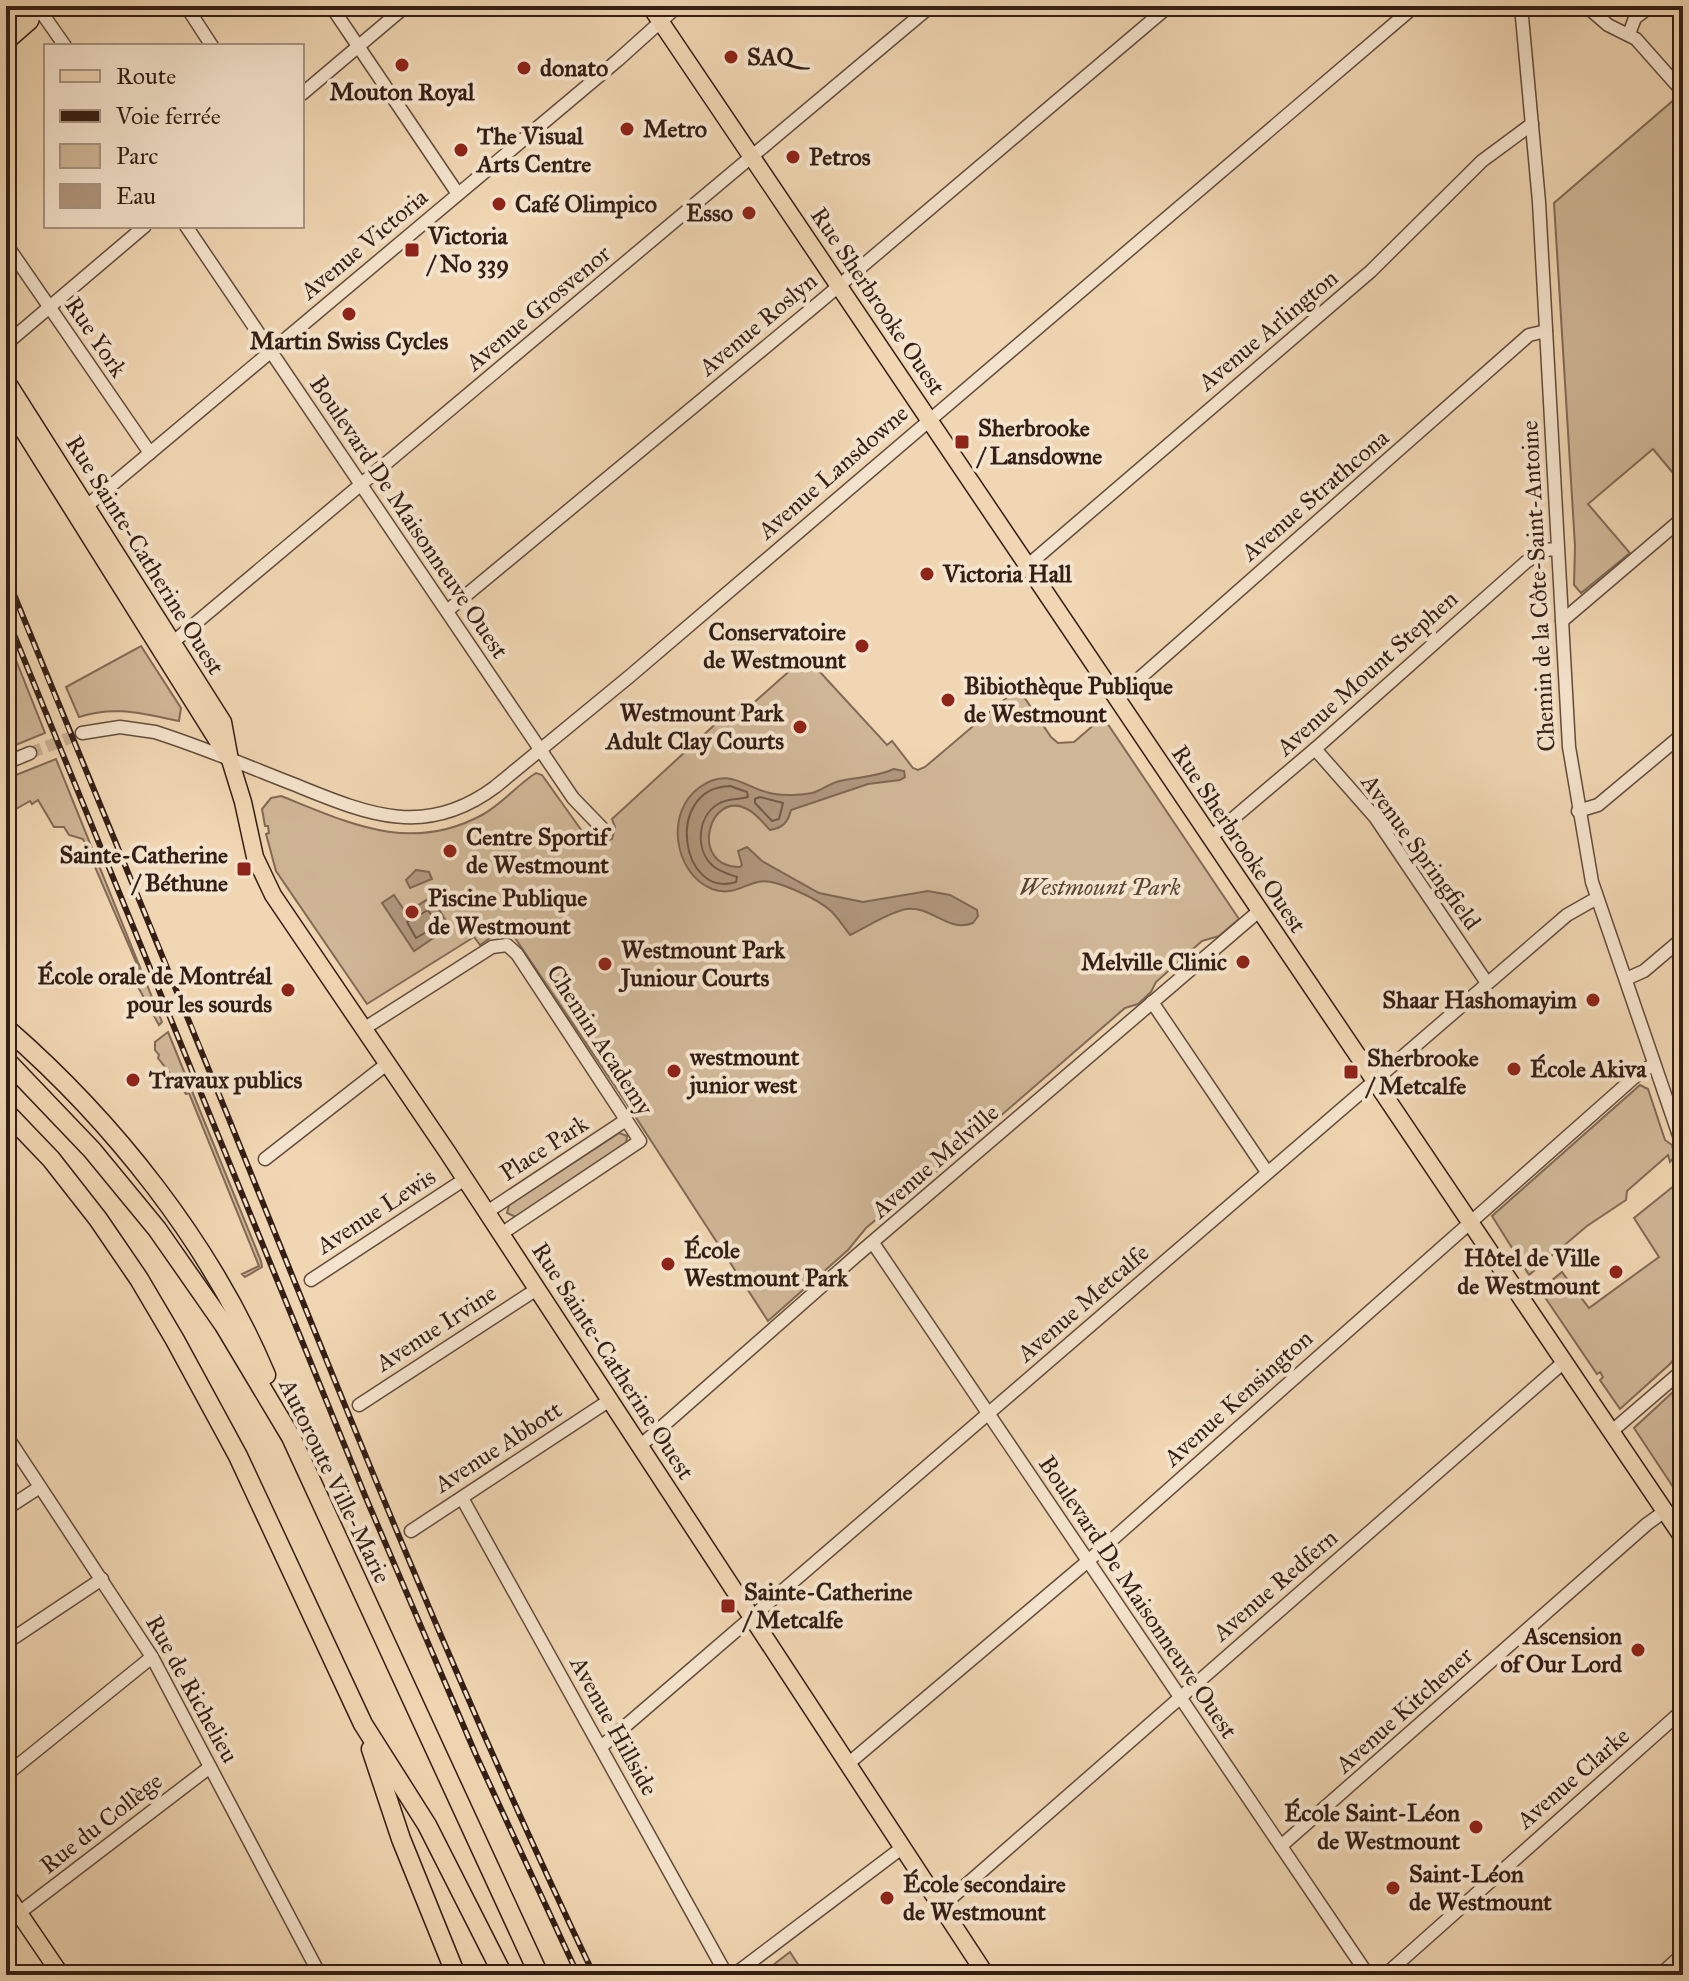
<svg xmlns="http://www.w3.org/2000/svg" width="1689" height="1981" font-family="'IM FELL Great Primer',serif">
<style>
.green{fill:#d0b797;stroke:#826a56;stroke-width:2}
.water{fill:#b0977d;stroke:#7e6753;stroke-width:2}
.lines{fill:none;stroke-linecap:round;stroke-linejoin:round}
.shore{stroke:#725a49;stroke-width:2}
.minor-tunnel{stroke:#cab193;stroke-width:12;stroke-dasharray:12 6;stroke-linecap:butt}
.minor-casing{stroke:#634c3c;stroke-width:15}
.major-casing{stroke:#341e15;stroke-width:19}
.highway-casing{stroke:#341e15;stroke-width:21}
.minor{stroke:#f5e4cd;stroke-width:12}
.major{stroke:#f0d6b2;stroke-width:16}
.highway{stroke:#f0d6b2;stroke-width:18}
.rail-casing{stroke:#341e15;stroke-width:6}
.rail{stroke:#f5e4cd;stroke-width:3;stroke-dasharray:9;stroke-linecap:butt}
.poi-dot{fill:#8f2418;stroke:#f5e4cd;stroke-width:3}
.labels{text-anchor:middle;stroke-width:8;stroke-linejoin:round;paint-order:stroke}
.poi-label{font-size:24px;font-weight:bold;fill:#341e15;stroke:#f5e4cd;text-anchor:start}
.street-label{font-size:24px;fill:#341e15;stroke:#f5e4cd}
.park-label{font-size:24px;font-style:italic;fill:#5b4436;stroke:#f5e4cd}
</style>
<rect width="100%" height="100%" fill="#f0d6b2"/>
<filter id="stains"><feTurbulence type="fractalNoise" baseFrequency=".0025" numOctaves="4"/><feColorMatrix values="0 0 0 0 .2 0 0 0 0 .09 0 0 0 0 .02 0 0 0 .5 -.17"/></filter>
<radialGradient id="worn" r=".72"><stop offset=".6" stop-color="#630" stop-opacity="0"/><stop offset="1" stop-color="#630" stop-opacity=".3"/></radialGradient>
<g class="green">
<path d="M1683 92V485L1653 449 1588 504 1630 553 1581 593 1574 585 1575 546 1554 203Z"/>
<path d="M6 635 45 733 6 749Z"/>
<path d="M141 646 181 708 179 721C143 714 115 705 79 717L66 687Z"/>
<path d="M804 658 808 659 887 745 892 741 913 768 918 770 925 767 1018 688 1051 737 1058 743 1074 742 1103 717 1239 919 1219 936 1202 941 1156 982 1151 992 1138 1004 1125 1008 892 1210 890 1208 866 1228 848 1250 768 1321 633 1113 511 932 496 934 480 945 474 937 367 1004 276 871 266 834 269 833 268 826H265L262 809 271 798 281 796C349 823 410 854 482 815 502 804 517 785 536 773L542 775 592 845 612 839 615 827 612 819 734 707 741 714Z"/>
<path d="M56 759 162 1022 159 1025 132 976 139 969 83 839 69 835 64 827H54L38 800 32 804 30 801 9 813 10 816 6 818V779Z"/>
<path d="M168 1032 261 1261 262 1267 245 1277 242 1274 259 1266 189 1093 186 1094 158 1058 159 1055 155 1050V1042Z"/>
<path d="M1640 1085 1648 1089 1665 1140 1672 1145 1675 1156 1670 1162 1668 1155 1627 1191 1626 1200 1587 1226 1529 1275 1492 1216Z"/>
<path d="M619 1133 627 1136 626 1144 516 1217 507 1213 509 1205Z"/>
<path d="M1680 1181 1681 1346 1671 1363 1620 1409 1600 1380 1603 1377 1600 1372 1597 1374 1540 1290 1562 1272 1589 1308 1659 1257 1634 1218Z"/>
<path d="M1681 1390 1683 1393V1502L1634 1428 1674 1391Z"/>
<path d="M790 1952 805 1975H760Z"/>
</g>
<g class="water">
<path d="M894 769 904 771 905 777 900 780 868 784 791 810C788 822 783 828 770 830 763 823 756 813 747 809 709 789 688 867 740 867L742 865 738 851 747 847 762 861 819 893 863 902 928 891 950 895 977 910 978 916 973 923C948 933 932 906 907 909 891 911 865 928 850 935 844 927 838 918 831 911 819 900 774 877 758 882 741 886 731 896 712 889 673 873 665 811 700 787 731 765 747 791 775 794 785 796 802 795 812 793 822 790 830 783 840 781 859 777 876 777 894 769Z"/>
<path d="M416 870 429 872 432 879 410 888 406 880Z"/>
<path d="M394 895 406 913 431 897 450 927 414 951 382 903Z"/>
</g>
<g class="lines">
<g class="shore">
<path d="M730 786 747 792 748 797C739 800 727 798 718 804 697 817 695 850 713 866 720 872 729 874 737 877L736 882C681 900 663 788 730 786Z"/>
<path d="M760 797 783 803 779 819 772 821 755 803V799Z"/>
<path d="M428 910 438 925 416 938 407 922Z"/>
</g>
<path class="minor-tunnel" d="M30 753 82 733"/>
<defs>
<g id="minor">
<path d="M37 6 65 46"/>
<path d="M186 6 212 46"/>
<path d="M331 6 458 194"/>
<path d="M1521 6 1539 202 1569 747 1592 882 1683 1147"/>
<path d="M1586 6 1608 25 1636 39 1683 92"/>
<path d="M1629 34 1635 18 1651 6"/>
<path d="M302 94 406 6"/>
<path d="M186 226 573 798 602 828"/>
<path d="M6 244 150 453"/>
<path d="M6 344 145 226"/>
<path d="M82 510 618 60 678 6"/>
<path d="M1027 566 1371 271 1482 161 1532 124"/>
<path d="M447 611 821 301 1169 6"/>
<path d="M1562 621 1683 518"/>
<path d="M172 643 931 6"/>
<path d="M1116 699 1529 335 1546 331"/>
<path d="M82 733 120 727 155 732C202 747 247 766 293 784 365 813 424 840 495 787L630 676 1415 6"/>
<path d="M1315 749 1375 817 1487 983"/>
<path d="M6 763 30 753"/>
<path d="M1578 811 1598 805 1683 734"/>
<path d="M1210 838 1315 749 1526 562 1545 550 1557 549"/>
<path d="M1626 979 1644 971 1683 938"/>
<path d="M1152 1002 1267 1172"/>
<path d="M365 1028 492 947 507 945 517 954 640 1141 501 1234"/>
<path d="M265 1159 388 1063"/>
<path d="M487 1212 626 1120"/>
<path d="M873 1243 1368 1975"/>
<path d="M311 1280 465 1179"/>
<path d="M359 1405 537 1289"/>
<path d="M1612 1431 1683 1370"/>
<path d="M6 1435 152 1657 320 1975"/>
<path d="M640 1446 856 1256 1259 911"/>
<path d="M462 1498 725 1972 735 1974 903 1847"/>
<path d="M6 1509 40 1487"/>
<path d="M411 1531 610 1400"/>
<path d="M6 1643 102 1579"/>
<path d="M601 1747 1567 915 1597 898"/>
<path d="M849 1763 1088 1561 1638 1074 1654 1064"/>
<path d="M6 1775 152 1657"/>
<path d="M1281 1846 1647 1524 1665 1511"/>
<path d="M942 1906 1565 1361"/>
<path d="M19 1913 210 1767"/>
<path d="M1385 1975 1683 1710"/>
<path d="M1660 1975 1683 1954"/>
</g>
<g id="major">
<path d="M650 6 1683 1538"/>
<path d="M6 24 31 6"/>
<path d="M6 42 30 21 35 6"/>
<path d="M6 380 223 722 230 760 243 802 255 857 273 895 448 1153 986 1975"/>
<path d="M6 403 227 756"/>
<path d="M6 1894 61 1975"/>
</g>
<g id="highway">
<path d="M6 1028C113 1121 211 1244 266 1375"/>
<path d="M6 1060 92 1150 157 1229 224 1325 291 1437 539 1975"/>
<path d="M6 1112 51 1159 98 1219 139 1279 175 1340 238 1456 363 1724 427 1825 503 1975"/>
<path d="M371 1749 401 1839 456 1975"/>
</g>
</defs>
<use href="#minor" class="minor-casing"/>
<use href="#major" class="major-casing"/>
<use href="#highway" class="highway-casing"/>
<use href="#minor" class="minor"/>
<use href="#major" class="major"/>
<use href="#highway" class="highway"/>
<defs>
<g id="rail">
<path d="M6 575C79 757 156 937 229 1119 345 1407 460 1695 594 1975"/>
<path d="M6 615 366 1498 476 1755 578 1975"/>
</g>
</defs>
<use href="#rail" class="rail-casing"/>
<use href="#rail" class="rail"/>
</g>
<g class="poi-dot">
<circle cx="731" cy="57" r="8"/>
<circle cx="402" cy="65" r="8"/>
<circle cx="524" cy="68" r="8"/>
<circle cx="627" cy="129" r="8"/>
<circle cx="461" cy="150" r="8"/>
<circle cx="793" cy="157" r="8"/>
<circle cx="499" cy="204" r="8"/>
<circle cx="749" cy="213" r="8"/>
<rect x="404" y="242" width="16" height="16" rx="4"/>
<circle cx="349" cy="314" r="8"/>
<rect x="954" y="434" width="16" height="16" rx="4"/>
<circle cx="927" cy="574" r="8"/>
<circle cx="862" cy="646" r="8"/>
<circle cx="948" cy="700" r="8"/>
<circle cx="800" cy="727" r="8"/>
<circle cx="450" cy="851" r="8"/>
<rect x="236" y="861" width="16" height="16" rx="4"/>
<circle cx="412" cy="912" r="8"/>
<circle cx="1243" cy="962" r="8"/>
<circle cx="605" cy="964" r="8"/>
<circle cx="288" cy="990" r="8"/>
<circle cx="1593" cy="1000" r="8"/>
<circle cx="1514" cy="1069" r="8"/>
<circle cx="674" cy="1071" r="8"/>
<rect x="1343" y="1064" width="16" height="16" rx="4"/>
<circle cx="133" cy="1080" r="8"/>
<circle cx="668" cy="1264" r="8"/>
<circle cx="1616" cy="1272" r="8"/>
<rect x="720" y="1598" width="16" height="16" rx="4"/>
<circle cx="1638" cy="1650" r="8"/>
<circle cx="1476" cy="1827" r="8"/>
<circle cx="1393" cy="1888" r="8"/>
<circle cx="887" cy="1898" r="8"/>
</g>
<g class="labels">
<g class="poi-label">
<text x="747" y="65">SAQ</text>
<text x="540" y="76">donato</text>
<text x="402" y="100" text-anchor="middle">Mouton Royal</text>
<text x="643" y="137">Metro</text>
<text x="477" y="144">The Visual<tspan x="477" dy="28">Arts Centre</tspan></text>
<text x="809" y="165">Petros</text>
<text x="515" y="212">Café Olimpico</text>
<text x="733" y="221" text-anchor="end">Esso</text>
<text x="428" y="244">Victoria<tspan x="428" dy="28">/ No 339</tspan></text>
<text x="349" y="349" text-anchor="middle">Martin Swiss Cycles</text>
<text x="978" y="436">Sherbrooke<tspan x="978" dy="28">/ Lansdowne</tspan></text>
<text x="943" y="582">Victoria Hall</text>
<text x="846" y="640" text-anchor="end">Conservatoire<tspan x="846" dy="28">de Westmount</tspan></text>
<text x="964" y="694">Bibiothèque Publique<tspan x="964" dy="28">de Westmount</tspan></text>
<text x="784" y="721" text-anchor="end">Westmount Park<tspan x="784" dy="28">Adult Clay Courts</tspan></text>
<text x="466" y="845">Centre Sportif<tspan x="466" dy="28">de Westmount</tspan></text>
<text x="228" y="863" text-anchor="end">Sainte-Catherine<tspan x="228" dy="28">/ Béthune</tspan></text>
<text x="428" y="906">Piscine Publique<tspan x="428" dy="28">de Westmount</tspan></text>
<text x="621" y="958">Westmount Park<tspan x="621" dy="28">Juniour Courts</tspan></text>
<text x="1227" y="970" text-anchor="end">Melville Clinic</text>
<text x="272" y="984" text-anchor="end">École orale de Montréal<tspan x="272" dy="28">pour les sourds</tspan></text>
<text x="1577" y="1008" text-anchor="end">Shaar Hashomayim</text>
<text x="690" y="1065">westmount<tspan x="690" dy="28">junior west</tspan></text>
<text x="1367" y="1066">Sherbrooke<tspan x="1367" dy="28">/ Metcalfe</tspan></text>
<text x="1530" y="1077">École Akiva</text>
<text x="149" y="1088">Travaux publics</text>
<text x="684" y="1258">École<tspan x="684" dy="28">Westmount Park</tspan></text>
<text x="1600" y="1266" text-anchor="end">Hôtel de Ville<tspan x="1600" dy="28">de Westmount</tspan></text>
<text x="744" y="1600">Sainte-Catherine<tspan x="744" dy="28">/ Metcalfe</tspan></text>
<text x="1622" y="1644" text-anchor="end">Ascension<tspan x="1622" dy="28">of Our Lord</tspan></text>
<text x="1460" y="1821" text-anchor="end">École Saint-Léon<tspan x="1460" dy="28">de Westmount</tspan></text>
<text x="1409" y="1882">Saint-Léon<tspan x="1409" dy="28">de Westmount</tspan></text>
<text x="903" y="1892">École secondaire<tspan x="903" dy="28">de Westmount</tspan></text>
</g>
<g class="street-label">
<text transform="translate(364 244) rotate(-40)" y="8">Avenue Victoria</text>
<text transform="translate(878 301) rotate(56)" y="8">Rue Sherbrooke Ouest</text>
<text transform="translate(538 308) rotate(-40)" y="8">Avenue Grosvenor</text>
<text transform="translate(758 324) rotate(-40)" y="8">Avenue Roslyn</text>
<text transform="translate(1268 330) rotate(-40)" y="8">Avenue Arlington</text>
<text transform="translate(96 337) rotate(56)" y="8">Rue York</text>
<text transform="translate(833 472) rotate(-41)" y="8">Avenue Lansdowne</text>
<text transform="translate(1315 495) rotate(-41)" y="8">Avenue Strathcona</text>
<text transform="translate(409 517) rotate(56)" y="8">Boulevard De Maisonneuve Ouest</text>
<text transform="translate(145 555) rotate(58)" y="8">Rue Sainte-Catherine Ouest</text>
<text transform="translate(1538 586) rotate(-93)" y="8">Chemin de la Côte-Saint-Antoine</text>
<text transform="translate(1367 673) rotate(-42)" y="8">Avenue Mount Stephen</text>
<text transform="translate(1239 839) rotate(56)" y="8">Rue Sherbrooke Ouest</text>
<text transform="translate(1421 852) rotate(54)" y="8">Avenue Springfield</text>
<text transform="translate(600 1040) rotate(57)" y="8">Chemin Academy</text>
<text transform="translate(544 1148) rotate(-33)" y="8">Place Park</text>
<text transform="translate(935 1161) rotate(-41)" y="8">Avenue Melville</text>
<text transform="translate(376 1211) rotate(-33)" y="8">Avenue Lewis</text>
<text transform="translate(1083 1303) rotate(-41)" y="8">Avenue Metcalfe</text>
<text transform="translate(436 1328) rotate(-33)" y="8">Avenue Irvine</text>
<text transform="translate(613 1361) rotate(57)" y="8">Rue Sainte-Catherine Ouest</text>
<text transform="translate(1238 1398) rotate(-42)" y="8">Avenue Kensington</text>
<text transform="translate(498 1447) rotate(-33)" y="8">Avenue Abbott</text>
<text transform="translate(335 1481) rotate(64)" y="8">Autoroute Ville-Marie</text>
<text transform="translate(1275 1585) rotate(-41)" y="8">Avenue Redfern</text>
<text transform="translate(1138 1597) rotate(56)" y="8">Boulevard De Maisonneuve Ouest</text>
<text transform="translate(192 1689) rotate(61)" y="8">Rue de Richelieu</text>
<text transform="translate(1404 1710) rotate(-42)" y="8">Avenue Kitchener</text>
<text transform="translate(614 1726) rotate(61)" y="8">Avenue Hillside</text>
<text transform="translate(1573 1778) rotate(-41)" y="8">Avenue Clarke</text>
<text transform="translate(101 1823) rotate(-38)" y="8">Rue du Collège</text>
</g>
<g class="park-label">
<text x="1100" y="895">Westmount Park</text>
</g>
</g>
<rect width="1689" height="1981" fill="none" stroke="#f0d6b2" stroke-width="32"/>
<rect x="8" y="8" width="1673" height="1965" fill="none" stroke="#341e15" stroke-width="4"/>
<rect x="16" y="16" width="1657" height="1949" fill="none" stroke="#341e15" stroke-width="2"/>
<rect x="44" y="44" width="260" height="184" fill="#f5e4cd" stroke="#a89583" stroke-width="2"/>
<rect x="60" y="70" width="40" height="12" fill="#f0d6b2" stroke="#a89583" stroke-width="2"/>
<text x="116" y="84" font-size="24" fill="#341e15">Route</text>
<rect x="60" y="110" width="40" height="12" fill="#341e15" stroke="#a89583" stroke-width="2"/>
<text x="116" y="124" font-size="24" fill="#341e15">Voie ferrée</text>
<rect x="60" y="144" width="40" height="24" fill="#d0b797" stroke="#a89583" stroke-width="2"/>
<text x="116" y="164" font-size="24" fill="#341e15">Parc</text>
<rect x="60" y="184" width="40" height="24" fill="#b0977d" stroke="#a89583" stroke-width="2"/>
<text x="116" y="204" font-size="24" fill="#341e15">Eau</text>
<rect width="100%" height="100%" filter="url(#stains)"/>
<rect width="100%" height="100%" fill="url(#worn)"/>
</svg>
